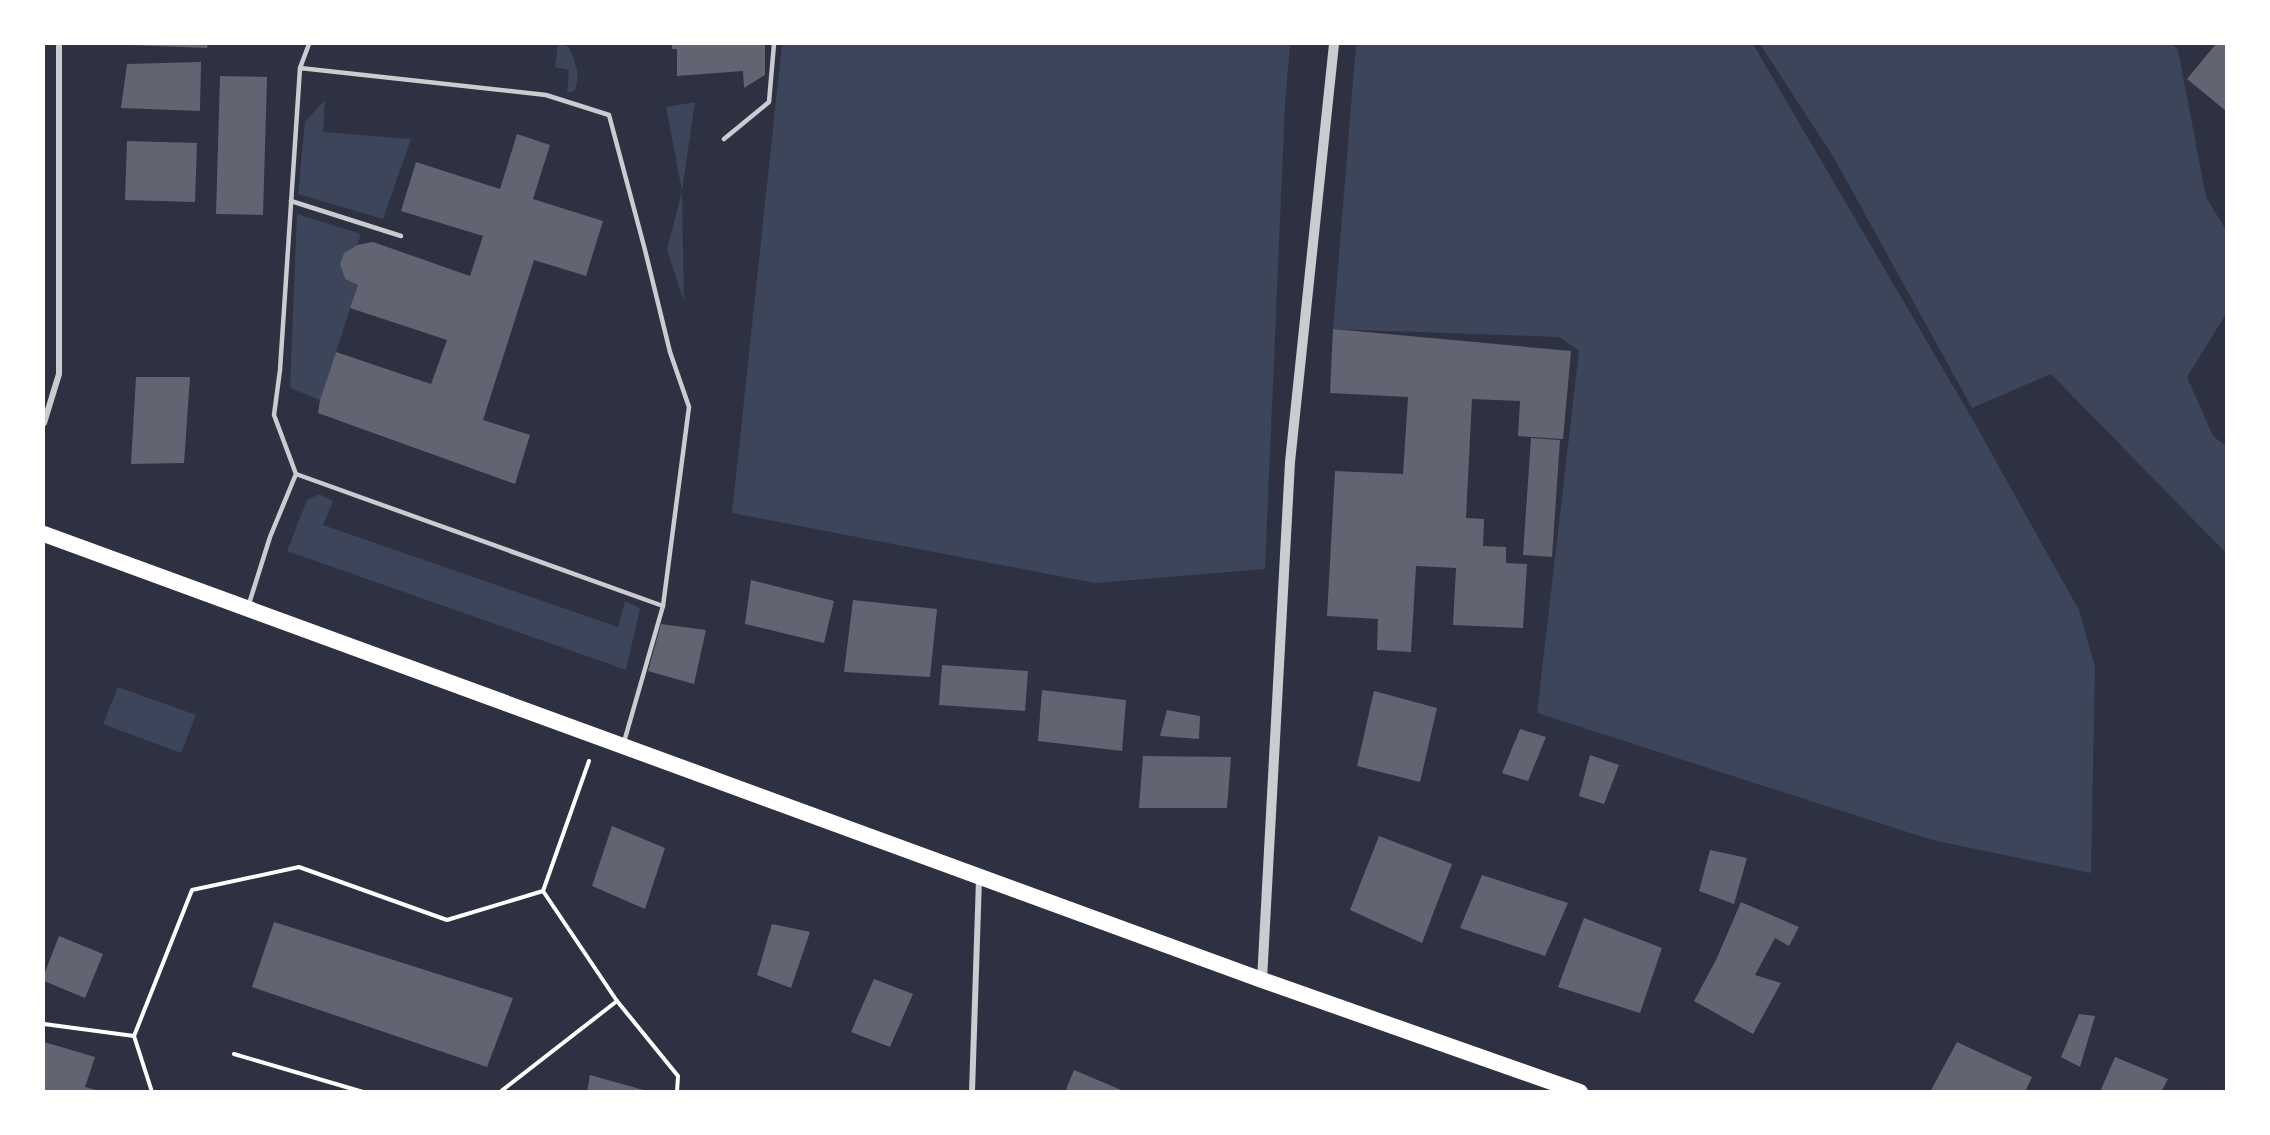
<svg xmlns="http://www.w3.org/2000/svg" width="2270" height="1135" font-family="Montserrat,sans-serif">
<style>
.green{fill:#3c4559}
.building{fill:#626471}
.lines{fill:none;stroke-linecap:round;stroke-linejoin:round}
.path{stroke:#fff;stroke-width:4}
.service{stroke:#caccd0;stroke-width:4.5}
.minor{stroke:#caccd0;stroke-width:6}
.tertiary{stroke:#caccd0;stroke-width:10}
.trunk{stroke:#fff;stroke-width:16}
</style>
<rect width="100%" height="100%" fill="#2d3142"/>
<g class="green">
<path d="M558 44 568 46C575 60 582 77 574 91L567 93 569 70 555 67Z"/>
<path d="M782 44H1290L1285 105 1265 569 1095 583 732 513Z"/>
<path d="M1356 44H1753L1970 415 2079 610 2095 667 2091 873 1932 840 1537 713 1579 351 1559 337 1333 329Z"/>
<path d="M1760 44H2172L2178 50 2206 197 2226 230V314L2187 377 2213 436 2226 446V553L2051 374 1972 408 1834 158Z"/>
<path d="M325 100 323 132 411 139 383 219 298 194 305 122Z"/>
<path d="M695 102 682 191 684 301 667 250 682 191 666 107Z"/>
<path d="M297 214 361 234 357 245 344 253 340 264 345 279 358 285 320 400 290 388Z"/>
<path d="M319 494 333 501 323 525 618 627 625 601 640 608 626 670 287 551 307 500Z"/>
<path d="M118 687 196 715 181 753 103 724Z"/>
</g>
<g class="building">
<path d="M128 44H208L207 48 128 45Z"/>
<path d="M672 44H765V75L744 88 743 71 677 76V49H672Z"/>
<path d="M2216 44H2226V111L2187 79Z"/>
<path d="M201 62 200 111 121 108 127 64Z"/>
<path d="M220 76 267 77 263 215 216 214Z"/>
<path d="M517 134 550 145 533 199 603 221 586 276 534 260 483 420 530 435 515 484 318 413 320 400 336 352 431 384 447 340 350 308 358 285 345 279 340 264 344 253 357 245 373 242 470 276 483 236 401 211 416 162 500 189Z"/>
<path d="M127 141 197 143 195 202 125 200Z"/>
<path d="M1333 329 1571 351 1563 439 1518 436 1520 401 1472 399 1466 518 1484 519 1483 546 1506 547V563L1527 564 1523 628 1453 625 1456 568 1416 566 1411 652 1377 650 1378 619 1327 616 1335 471 1403 474 1408 397 1330 393Z"/>
<path d="M136 377H190L184 463 131 464Z"/>
<path d="M1531 438 1560 440 1552 557 1523 555Z"/>
<path d="M751 580 834 601 824 643 745 624Z"/>
<path d="M853 600 937 609 930 677 844 672Z"/>
<path d="M661 624 706 630 694 684 648 671Z"/>
<path d="M942 665 1028 671 1025 711 939 705Z"/>
<path d="M1042 690 1126 700 1122 751 1038 741Z"/>
<path d="M1374 691 1437 708 1420 782 1357 766Z"/>
<path d="M1167 710 1200 716 1199 739 1160 736Z"/>
<path d="M1520 729 1546 737 1528 781 1502 773Z"/>
<path d="M1590 755 1619 765 1604 804 1579 796Z"/>
<path d="M1143 756 1231 757 1227 808H1139Z"/>
<path d="M612 826 665 848 645 909 592 886Z"/>
<path d="M1379 836 1452 864 1422 943 1350 910Z"/>
<path d="M1710 850 1747 858 1734 904 1699 891Z"/>
<path d="M1482 875 1568 903 1545 956 1460 928Z"/>
<path d="M1741 902 1799 927 1789 946 1775 938 1755 975 1781 983 1753 1034 1694 1001 1716 960Z"/>
<path d="M1584 918 1662 948 1640 1013 1558 987Z"/>
<path d="M274 922 513 998 487 1067 252 987Z"/>
<path d="M772 924 810 932 791 988 757 975Z"/>
<path d="M59 936 103 954 85 998 44 981V975Z"/>
<path d="M874 979 913 994 890 1047 851 1032Z"/>
<path d="M2079 1014 2095 1016 2080 1067 2061 1057Z"/>
<path d="M44 1042 95 1057 85 1087 104 1092H44Z"/>
<path d="M1957 1042 2032 1077 2025 1092H1930Z"/>
<path d="M2115 1057 2168 1079 2161 1092H2100Z"/>
<path d="M1074 1070 1126 1092H1065Z"/>
<path d="M590 1075 647 1091V1092H587Z"/>
</g>
<g class="lines">
<g class="path">
<path d="M543 891 617 1001 678 1076 677 1092"/>
<path d="M543 891 589 761"/>
<path d="M44 1024 134 1036 192 890 299 867 447 920 543 891"/>
<path d="M134 1036 152 1092"/>
<path d="M234 1054 363 1092"/>
<path d="M500 1092 617 1001"/>
</g>
<g class="service">
<path d="M300 68 309 44"/>
<path d="M724 139 769 102 774 44"/>
<path d="M291 201 401 236"/>
<path d="M296 474 663 606"/>
<path d="M248 607 270 537 296 474 274 415 280 370 300 68 546 95 609 115 645 250 670 352 689 407 663 606 624 742"/>
</g>
<g class="minor">
<path d="M44 423 59 374V44"/>
<path d="M972 1092 979 879"/>
</g>
<path class="tertiary" d="M1262 980 1290 462 1334 44"/>
<path class="trunk" d="M44 534 1262 980 1580 1092"/>
</g>
<rect width="2270" height="1135" fill="none" stroke="#ffffff" stroke-width="90"/>
</svg>
